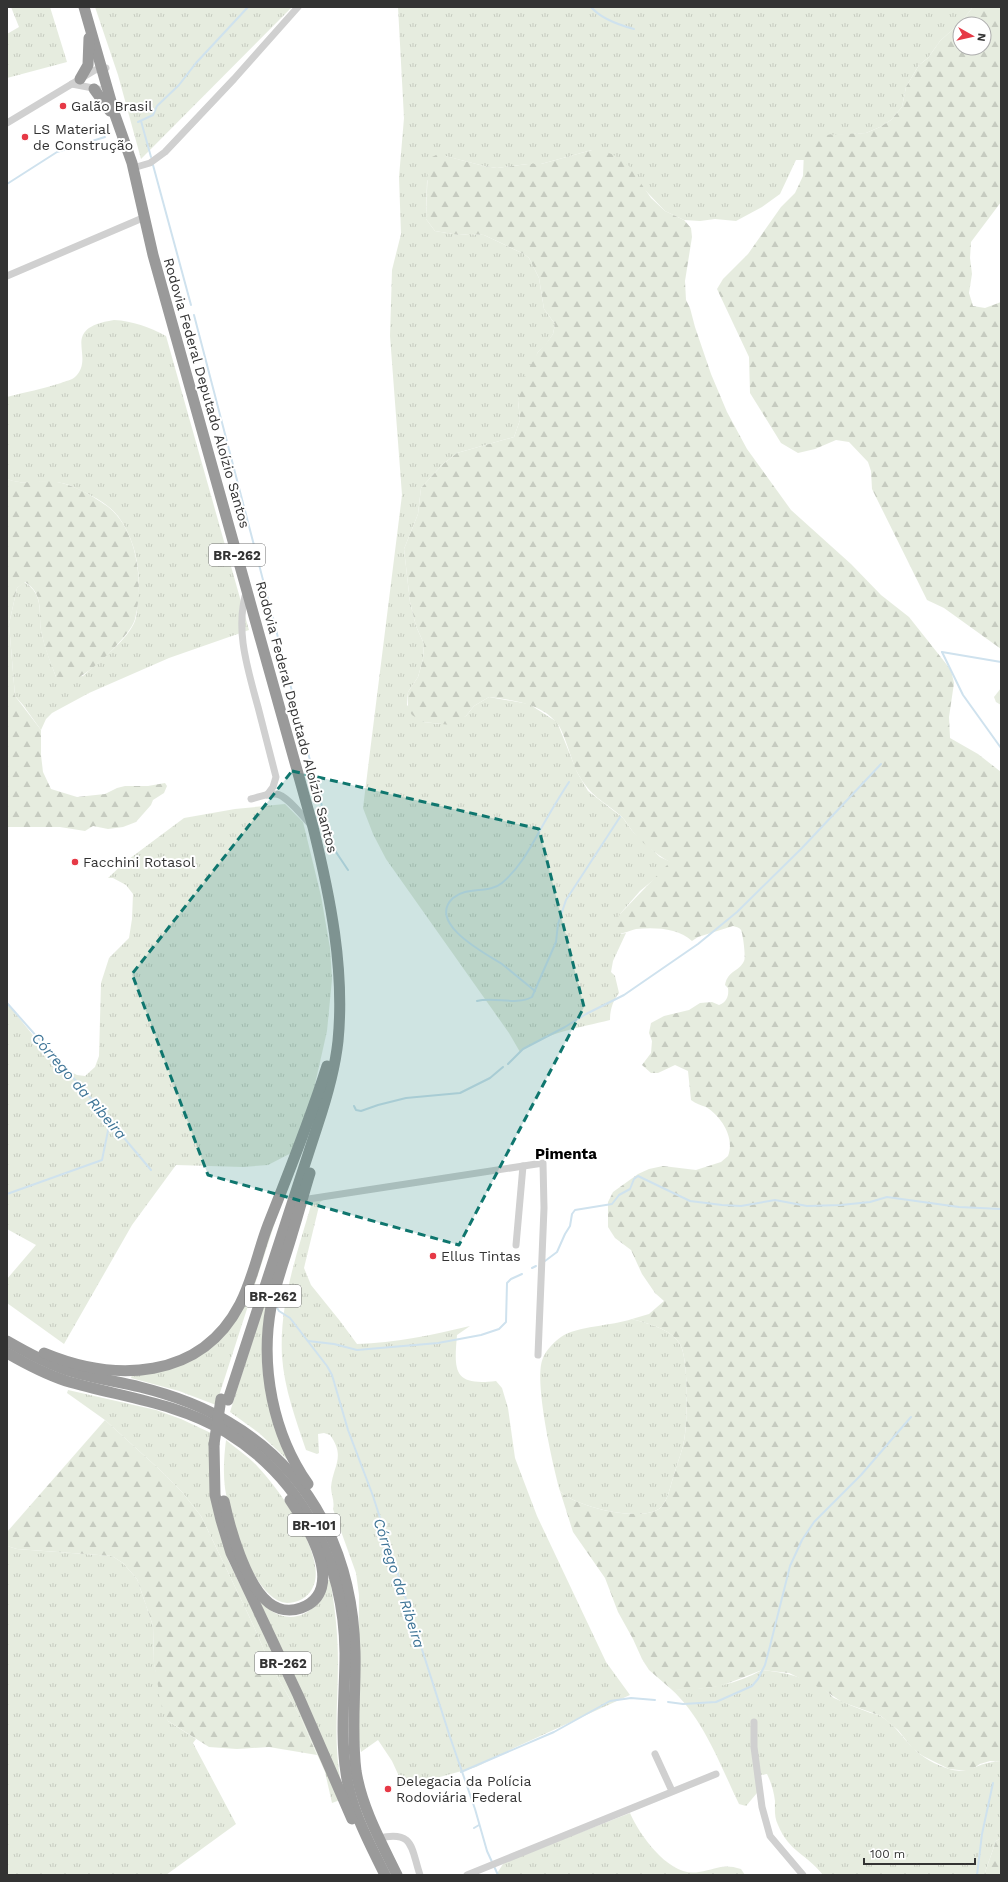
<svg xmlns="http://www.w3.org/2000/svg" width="1008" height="1882" font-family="'Work Sans',sans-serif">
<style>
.grass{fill:url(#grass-tufts)}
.forest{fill:url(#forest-firs);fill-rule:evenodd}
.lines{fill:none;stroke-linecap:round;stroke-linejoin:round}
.stream{stroke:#cfe2ee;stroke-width:2}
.minor{stroke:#d0d0d0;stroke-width:7}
.highway{stroke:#9a9a9a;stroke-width:11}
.highway-bridge{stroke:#9a9a9a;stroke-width:11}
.marked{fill:#0f766e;fill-opacity:0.2;stroke:#0f766e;stroke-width:3;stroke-dasharray:8 5;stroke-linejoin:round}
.poi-dot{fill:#e63946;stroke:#fff;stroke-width:1.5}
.labels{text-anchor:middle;stroke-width:4;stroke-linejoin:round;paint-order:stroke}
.shield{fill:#fff;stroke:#707070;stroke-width:1}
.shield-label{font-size:13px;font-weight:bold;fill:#333}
.poi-label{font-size:14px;fill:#333;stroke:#fff;text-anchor:start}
.street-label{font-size:14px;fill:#333;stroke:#fff}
.water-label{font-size:15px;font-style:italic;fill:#3f7597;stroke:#fff}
.neighbourhood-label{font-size:15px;font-weight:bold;fill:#000;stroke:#fff}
</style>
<defs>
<pattern id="grass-tufts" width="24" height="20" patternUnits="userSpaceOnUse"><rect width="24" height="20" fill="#e6ecdf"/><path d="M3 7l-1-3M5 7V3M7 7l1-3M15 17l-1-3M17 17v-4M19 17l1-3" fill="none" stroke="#c6cbc0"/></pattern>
<pattern id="forest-firs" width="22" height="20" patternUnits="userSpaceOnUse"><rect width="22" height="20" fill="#e6ecdf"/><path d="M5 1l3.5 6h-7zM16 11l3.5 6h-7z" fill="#c6cbc0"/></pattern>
</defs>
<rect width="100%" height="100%" fill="#fff"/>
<g class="grass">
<path d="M11 7H50L67 62 7 78V34L19 27Z"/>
<path d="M95 7H292L141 159 118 75Z"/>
<path d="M398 7H973L962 21 940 41 928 58 919 65 906 87 902 107 891 120 880 127 866 133 837 135 804 151V160H796L780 194 762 207 736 221 715 219 700 221 684 220 665 211 646 191 592 150 541 164H528L497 168 484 166 445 156 427 181 426 219 435 231 459 235 470 234 484 235 524 254 529 258 539 278 544 309 555 324 553 334 545 346 538 352 518 400 520 420 514 437 457 453 442 465 421 488 418 514 404 549 410 602 416 626 424 644 423 659 418 677 408 692 407 705 423 722 441 724 466 716 474 706 489 697 529 704 557 722 577 772 588 791 623 818 633 832 660 857 671 862 663 872 640 891 620 914 621 934 626 933 613 961 611 972 615 976 619 993C613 1001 610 1009 610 1020 579 1028 546 1032 520 1052L509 1033 386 859 373 834 363 808 402 495 390 336 392 270 401 234 399 177 404 118Z"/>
<path d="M114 320C133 321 149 327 166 336L249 630 169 658 89 693 52 713 46 719 41 730 23 705 15 696 9 624 17 588 24 582C46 595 37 615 42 635 45 649 51 663 56 677L83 676C99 661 127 641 135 621 138 613 137 602 138 594 141 567 134 538 118 516 107 502 85 492 69 485 49 477 27 487 7 479V397C25 392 43 389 61 383 65 381 72 380 75 377 97 356 57 329 114 320Z"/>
<path d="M285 804 303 822 321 896 330 948 332 979 327 1031 313 1093 295 1151 268 1165 243 1167 176 1165 132 1225 64 1344 7 1303V1279L36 1245 7 1229V1003L57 1065 77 1075 85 1076 95 1067 99 1056 101 983 109 958 129 938 132 919 133 894 126 885 113 878H108L125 862 184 818 235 809Z"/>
<path d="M314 1195 328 1197 320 1202 304 1268 311 1285 340 1321 357 1344C395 1343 432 1335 470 1326L457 1335C454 1371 453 1386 496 1381L502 1388 508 1408 515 1458 537 1516 606 1662 630 1695 514 1748 476 1767 404 1787 392 1761 378 1740 361 1752 358 1737 359 1595 356 1573 333 1509C335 1501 331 1495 331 1487 333 1466 346 1457 330 1435L324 1433 318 1434 319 1453 317 1454 306 1450C296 1420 284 1388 282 1356 279 1300 299 1248 314 1195Z"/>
<path d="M277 1216 216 1405 179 1391 131 1378 132 1375 143 1374 219 1338 267 1240Z"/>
<path d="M291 1218 264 1348 292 1464 259 1433 230 1412Z"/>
<path d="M632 1319C648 1324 670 1328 680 1344 689 1359 688 1428 683 1446 680 1457 676 1467 673 1478 670 1487 668 1501 660 1508 642 1523 575 1507 560 1491 553 1466 533 1379 543 1358 546 1350 554 1342 561 1337 577 1326 612 1326 632 1319Z"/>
<path d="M68 1390 156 1410 181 1419 211 1433 228 1560 280 1666 340 1800 332 1803 325 1772 301 1718 272 1668 249 1616 201 1516 182 1492 159 1469 105 1420 67 1393Z"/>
<path d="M226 1440C237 1449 249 1457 258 1467 279 1489 330 1559 312 1589 307 1598 297 1603 287 1603 253 1601 229 1516 225 1488 223 1472 224 1456 226 1440Z"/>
<path d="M7 1546 17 1549 112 1556 123 1563 137 1579 153 1626 154 1664 168 1721 196 1739 193 1743 236 1824 166 1875H7Z"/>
<path d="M327 1580H330C335 1607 338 1634 338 1662 338 1702 333 1743 341 1783L257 1598C262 1602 267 1608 273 1612 300 1627 323 1605 327 1580Z"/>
<path d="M762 1670C784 1672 806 1677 825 1690 828 1692 831 1696 834 1698 845 1703 857 1708 868 1712 873 1714 878 1714 882 1717 895 1725 902 1737 912 1747 921 1757 936 1765 949 1769 970 1776 981 1759 1001 1762V1838L996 1841 984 1875H823C807 1854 789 1852 778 1825 774 1817 775 1809 775 1801 774 1792 771 1782 767 1774L761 1775 757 1793 746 1806 739 1804C720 1765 704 1719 671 1689 703 1690 734 1686 762 1670Z"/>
<path d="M630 1813C640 1836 670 1878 699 1872 717 1869 723 1863 741 1869L745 1875H496L503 1864 510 1860Z"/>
</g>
<g class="forest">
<path d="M973 7H1001V202L971 242 970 258 972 274 969 293 973 306 985 308 1001 302V649L944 608 927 600 872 489 871 471 868 462 849 442 836 440 815 449 798 453 781 443 750 393 749 357 717 289 723 279 748 254 781 207 795 193 803 176 804 151 807 140 823 135 866 133 880 127 891 120 902 107 906 87 919 65 928 58 940 41 962 21ZM960 24H984V48H960Z"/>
<path d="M592 150H601L614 155 629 166 651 198 665 211 684 220 691 228 692 237 685 281 686 300 690 308 695 327 711 374 727 412 747 449 791 510 851 564 881 595 909 617 951 670 954 683 949 717 950 738 978 754 1001 772V1762L990 1761 980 1764 969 1771 949 1769 923 1756 913 1749 898 1730 881 1716 842 1702 824 1690 789 1673 762 1670 721 1686 690 1690 671 1689 649 1670 642 1659 633 1639 618 1612 605 1578 573 1532 560 1491C575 1507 642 1523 660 1508 668 1501 670 1487 673 1478 676 1467 680 1457 683 1446 688 1428 689 1359 680 1344 670 1328 648 1324 632 1319L649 1314 664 1301 655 1293 642 1274 631 1250 615 1238 608 1227V1202L613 1192 638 1174 649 1169 663 1166 696 1170 721 1162 728 1156C735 1138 722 1117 706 1107 701 1105 696 1104 691 1100L688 1071 675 1065 658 1073H651L642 1065 651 1053 652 1041 649 1033 651 1023 664 1016 689 1010 700 1003 712 1002 719 1005C727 1002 729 996 728 988L725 985C728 970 739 972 744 961 746 958 743 934 741 930 739 927 736 927 733 926L698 937 692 941C679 928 654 927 636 929 627 931 623 935 615 933V923L620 914 670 862C657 855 643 844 633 832 629 827 626 821 622 817 603 800 591 798 577 772 571 760 564 730 556 722 540 703 512 700 489 697L474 706 466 716 451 725 423 722 412 715 408 709V692L418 677 423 659 424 644 416 626 410 602 404 549 418 514 421 488 442 465 457 453 514 437 520 420 518 400 525 375 538 352 545 345 553 334 555 324 544 309 539 278 529 258 524 254 484 235 470 234 459 235 435 231 426 219 428 163 432 157 438 154 484 166 497 168 528 164H541Z"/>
<path d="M7 479C22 485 34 481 49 481 70 482 91 495 107 506 138 529 144 584 135 619 131 635 87 678 70 681 66 682 60 678 56 677 51 663 45 650 42 635 37 616 46 595 25 582L17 588 9 624 15 696 41 730V755L43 772 51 789 77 797 105 794 117 788 125 786H148L165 783 167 786 164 793 153 800 151 805 136 822 123 827 108 829 93 826 85 831 60 827H7Z"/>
<path d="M1001 688V705L996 702 994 697Z"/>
<path d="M105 1420 159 1469 182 1492 201 1516 249 1616 272 1668 301 1718 317 1755 269 1747 237 1749 209 1747 168 1721 162 1708 154 1664 153 1626 137 1579 123 1563 112 1556 17 1549 7 1546V1532Z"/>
<path d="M1001 1838V1875H984L996 1841Z"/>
</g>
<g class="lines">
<g class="stream">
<path d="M591 7C601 19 619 25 634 29"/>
<path d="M141 121 151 157"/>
<path d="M138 122 153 115 157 106 179 85 196 63 248 7"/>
<path d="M153 165 191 305"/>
<path d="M7 184 57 152 105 137"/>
<path d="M194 315 331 841 336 852 348 870"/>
<path d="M942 652 963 695 1001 748"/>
<path d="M942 652 1001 662"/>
<path d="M535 991C524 982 513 973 502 964 486 954 426 923 453 898 467 886 489 894 502 883 523 865 533 842 547 818 554 806 561 794 569 782"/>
<path d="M477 1001C494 996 516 1006 532 997L556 942 558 924 566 900 620 817"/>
<path d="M7 1003 77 1082 151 1170"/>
<path d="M508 1064 523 1049 565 1027 586 1014 624 995 698 944 737 912 802 848 881 764"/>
<path d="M354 1106 356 1110 361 1111 378 1105 406 1098 460 1093 490 1078 503 1067"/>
<path d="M7 1194 102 1160 110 1121"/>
<path d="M545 1261 557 1252 565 1234 570 1226 572 1214 575 1210 612 1204 619 1195 630 1189 634 1179 638 1176 690 1201 722 1205 741 1206 775 1200 807 1206 841 1205 870 1202 887 1197 959 1207 1001 1209"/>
<path d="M532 1268 536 1266"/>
<path d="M276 1306 279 1311 290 1318 327 1366 332 1375 348 1430 373 1496 450 1737 475 1809 487 1851 498 1875"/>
<path d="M308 1341 334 1344 357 1350 438 1343 481 1335 499 1329 506 1322 507 1283 511 1279 522 1274"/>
<path d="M668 1702 683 1704 716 1702 752 1686 758 1679 765 1665 770 1646 790 1566 802 1540 814 1522 861 1475 911 1417"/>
<path d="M461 1772 554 1732 610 1701 631 1698 655 1700"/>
<path d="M474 1828 479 1825"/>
<path d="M977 1875 982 1834 993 1783"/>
</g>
<g class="minor">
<path d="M72 84 98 89"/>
<path d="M7 123 95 70 106 68"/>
<path d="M133 168 150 163 165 152 234 79 298 7"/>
<path d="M7 276 145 217"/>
<path d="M247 590C234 628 248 670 258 707 264 730 270 754 276 777L273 787 267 795"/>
<path d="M251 799C259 797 267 793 276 794 287 795 303 817 311 825"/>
<path d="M302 1200 543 1163 544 1208 538 1355"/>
<path d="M516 1245 523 1166"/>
<path d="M754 1722V1747L762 1807 770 1836 803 1875"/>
<path d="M655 1754 672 1791"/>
<path d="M379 1838C414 1830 411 1848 420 1875"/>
<path d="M467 1875 716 1774"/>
</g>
<g class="highway">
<path d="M84 7 115 115 132 163 153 255 313 827C330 896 345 969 338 1041 335 1069 327 1097 318 1124L228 1400"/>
<path d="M80 79 88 65 89 38"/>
<path d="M94 89 110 111"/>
<path d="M7 1341C26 1352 46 1363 67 1370 91 1378 116 1381 140 1387 172 1395 203 1406 230 1423 313 1472 353 1557 355 1652 356 1691 351 1732 356 1771 362 1808 381 1842 397 1875"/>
<path d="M7 1353C26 1364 45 1374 66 1381 120 1397 176 1402 226 1432 304 1480 344 1563 345 1653 345 1693 340 1734 346 1773 351 1810 369 1842 385 1875"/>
<path d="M44 1353C114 1382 200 1381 240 1304 253 1279 258 1251 268 1225 289 1172 310 1120 327 1066"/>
<path d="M214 1444 215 1495 221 1520 231 1553 298 1695 352 1819"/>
<path d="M308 1484C273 1434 260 1367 271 1307 276 1281 286 1256 293 1231 299 1212 304 1192 310 1173"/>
<path d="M224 1501C230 1529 246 1585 269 1603 278 1610 290 1612 301 1608 348 1591 307 1525 290 1500"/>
</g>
<path class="highway-bridge" d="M214 1444 221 1399"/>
</g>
<path class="marked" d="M292 771 539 829 584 1007 459 1245 208 1175 132 974Z"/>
<g class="poi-dot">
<circle cx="63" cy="106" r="4"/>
<circle cx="25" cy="137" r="4"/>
<circle cx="75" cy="862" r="4"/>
<circle cx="433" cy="1256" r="4"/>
<circle cx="388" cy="1789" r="4"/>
</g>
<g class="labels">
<g class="shield">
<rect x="209" y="544" width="56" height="22" rx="3"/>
<rect x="245" y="1285" width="56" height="22" rx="3"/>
<rect x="288" y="1514" width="52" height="22" rx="3"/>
<rect x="255" y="1652" width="56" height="22" rx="3"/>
</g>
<g class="shield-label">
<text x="237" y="560">BR-262</text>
<text x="273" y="1301">BR-262</text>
<text x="314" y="1530">BR-101</text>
<text x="283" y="1668">BR-262</text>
</g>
<g class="poi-label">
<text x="71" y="111">Galão Brasil</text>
<text x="33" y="134">LS Material<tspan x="33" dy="16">de Construção</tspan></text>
<text x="83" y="867">Facchini Rotasol</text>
<text x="441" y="1261">Ellus Tintas</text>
<text x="396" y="1786">Delegacia da Polícia<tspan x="396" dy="16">Rodoviária Federal</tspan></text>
</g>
<g class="street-label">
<text transform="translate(207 393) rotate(74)" y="5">Rodovia Federal Deputado Aloízio Santos</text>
<text transform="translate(297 717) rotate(75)" y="5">Rodovia Federal Deputado Aloízio Santos</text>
</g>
<g class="water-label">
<text transform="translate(79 1086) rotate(49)" y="5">Córrego da Ribeira</text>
<text transform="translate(399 1583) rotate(72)" y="5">Córrego da Ribeira</text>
</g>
<g class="neighbourhood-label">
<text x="566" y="1159">Pimenta</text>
</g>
</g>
<rect width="1008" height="1882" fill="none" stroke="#333333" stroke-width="16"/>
<g transform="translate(972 36) rotate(98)"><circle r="19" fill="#ffffff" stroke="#adadad"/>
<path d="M0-3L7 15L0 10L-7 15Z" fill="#e63946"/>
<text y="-6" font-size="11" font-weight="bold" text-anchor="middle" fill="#333333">N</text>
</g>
<path d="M864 1858v6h111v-6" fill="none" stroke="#333333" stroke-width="2"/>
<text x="870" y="1858" font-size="12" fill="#333333" stroke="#ffffff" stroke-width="3" paint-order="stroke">100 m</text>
</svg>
